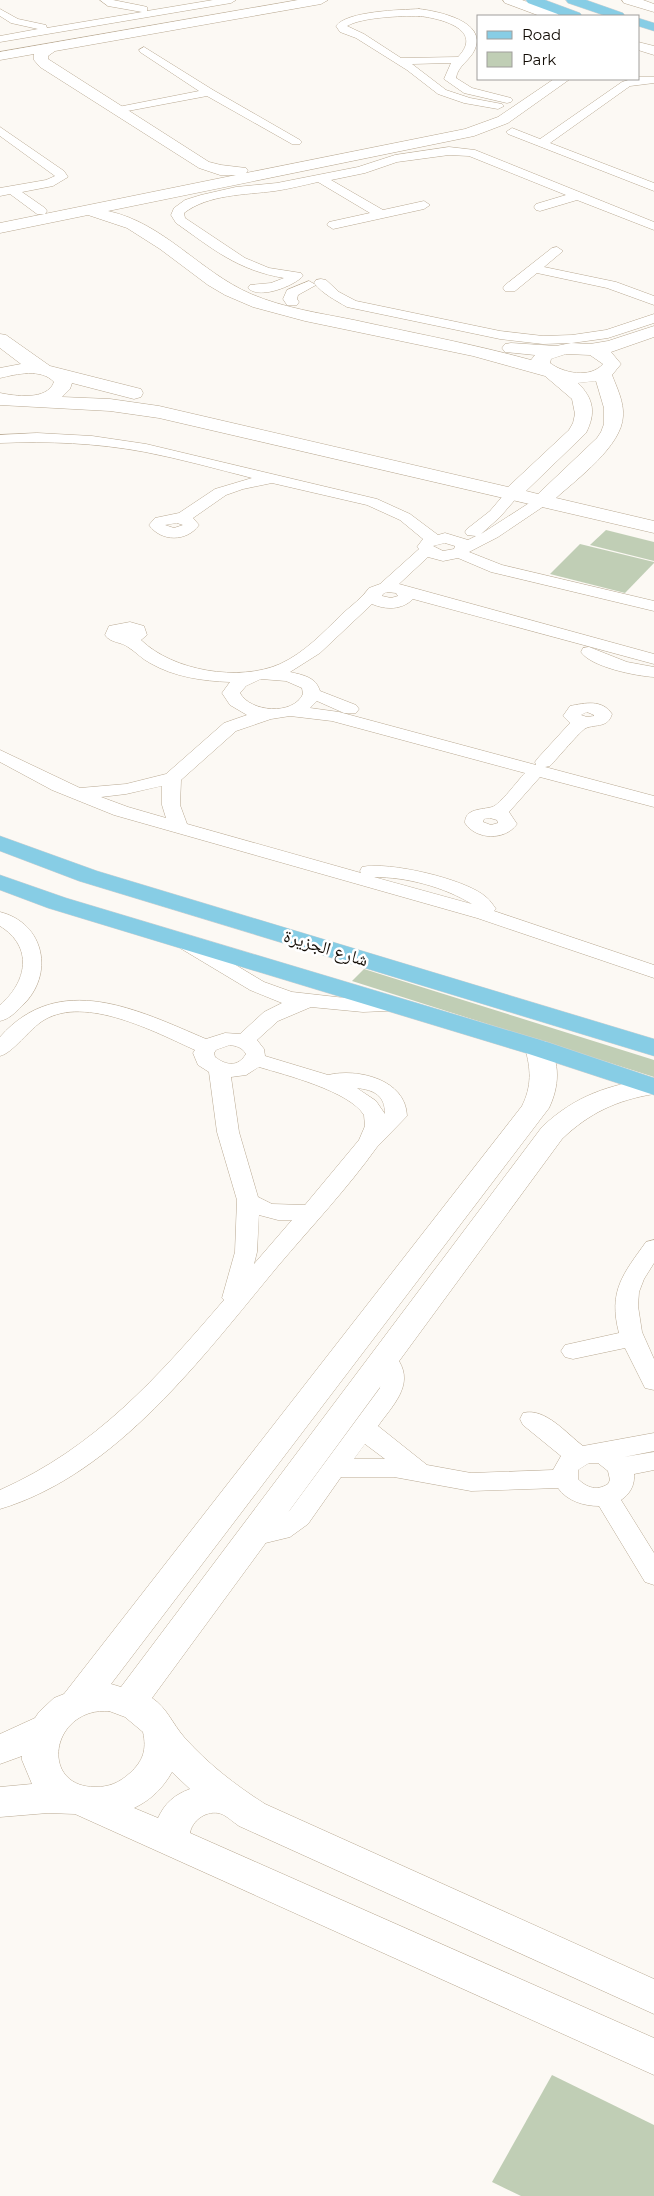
<svg xmlns="http://www.w3.org/2000/svg" width="654" height="2196" font-family="Montserrat,'Noto Naskh Arabic',sans-serif">
<style>
.green{fill:#c0ceb5}
.lines{fill:none;stroke-linecap:round;stroke-linejoin:round}
.street-casing{stroke:#b9a992;stroke-width:1}
.secondary-casing{stroke:#b9a992;stroke-width:1}
.primary-casing{stroke:#d4d3d2;stroke-width:1}
.street{fill:#fff;fill-rule:evenodd}
.secondary{fill:#fff;fill-rule:evenodd}
.primary{fill:#87cde5;fill-rule:evenodd}
.labels{text-anchor:middle;stroke-width:5;stroke-linejoin:round;paint-order:stroke}
.street-label{font-size:18px;fill:#120c05;stroke:#fff}
</style>
<rect width="100%" height="100%" fill="#fcf9f4"/>
<g class="green">
<path d="M606 530 654 542V561L590 545Z"/>
<path d="M580 544 654 562V563L625 593 550 574Z"/>
<path d="M364 969 654 1060V1077L352 981Z"/>
<path d="M552 2075 654 2125V2196H521L492 2182Z"/>
</g>
<g class="lines">
<defs>
<g id="street">
<path d="M100 0H113L143 6 147 7V11L213 0H236L231 3 0 42V36L38 29 11 23 0 16V9L18 19 46 25 47 28 142 12 108 6Z"/>
<path d="M419 9C437 11 487 21 475 49 470 61 458 65 456 78L472 88 511 98 513 100 511 102 507 103 464 93 444 79 451 63 412 64 446 90 470 98 502 104 504 106 498 109 464 103 438 94 407 70 356 38 340 32 336 26C347 11 400 10 419 9ZM419 16C439 18 485 29 458 57L401 58 364 34 347 26C363 17 400 16 419 16Z"/>
<path d="M144 47 213 90 300 140 302 142 300 144H292L207 96 117 113 113 112 111 110 113 108 199 91 140 52 139 50Z"/>
<path d="M638 77H654V83L630 86 550 143 654 183V191L508 134 506 132 512 128 540 139 622 82Z"/>
<path d="M0 127 64 171 68 177 53 186 22 192 45 208 47 211 45 214H37L10 194 0 196V188L46 180 55 176 0 136Z"/>
<path d="M449 147 475 150 654 222V230L577 200 540 211 536 210 534 207 536 204 566 195 469 156 449 155 397 162 365 173 331 180 383 210 424 201 430 205 424 209 333 229 327 225 329 222 370 213 318 182C304 185 289 189 275 191 245 195 209 194 184 213L185 218 245 258 269 268 301 273 303 276C294 286 259 300 248 288L250 285 271 283 284 278C237 270 213 249 176 223L171 215 174 208 185 200 201 195 236 187 277 183 358 167 395 155Z"/>
<path d="M557 247 563 251 544 267 616 282 654 296V305L607 288 537 273 515 291H505L503 288 505 285 552 248Z"/>
<path d="M321 279 326 280 339 292 356 301 500 331 543 336 572 335 606 330 654 314V323L608 338 572 343 543 344 500 339 347 307C335 300 323 294 314 283L316 280Z"/>
<path d="M309 281 316 285 298 295 297 299 299 302 297 305H287L283 299 287 290Z"/>
<path d="M37 433 92 436 146 444 377 499 410 514 438 535 445 533 468 540 476 536 467 535 465 532 467 529 490 511 507 491H517L520 494 500 517 481 534 537 498H547L550 501 547 504 498 537 469 552 502 565 654 601V611L491 572 458 558 443 561 428 557 399 584 654 654V664L413 599C402 610 386 610 372 604L320 653 290 672C303 675 316 677 320 691L356 705 359 709 356 713H344L317 701 310 708 339 712 536 765 535 762 538 758 570 723 563 716 570 706C585 703 602 699 612 714 608 728 596 724 586 728 581 730 556 760 550 766L545 767 654 796V807L540 777 509 812 517 824C505 841 476 840 465 823 465 808 482 810 492 807 500 805 518 780 525 773L332 721 290 716 271 719 236 731 181 780 180 805 187 824 361 873 360 871 362 867C388 861 466 879 486 897 490 900 493 905 496 909L494 911 654 965V978L477 918 114 815 52 790 0 762V750L80 788 126 784 166 774 224 723 247 715 230 705 222 693 230 682C203 681 174 677 150 663 142 659 136 652 128 647 122 642 110 643 105 635L109 626 130 622 144 626 147 635 141 640C173 671 239 682 280 664 304 653 323 633 342 614 351 606 362 598 369 588L380 584 419 549 417 547 423 539 400 520 367 505 272 483 243 489 226 495 193 518 199 525C187 542 161 542 149 525L155 518 179 513 215 489 252 478C217 469 181 459 145 452 97 443 48 441 0 443V435ZM177 523 183 525 174 528 165 525ZM445 543 455 546 454 549 443 551 433 546ZM387 592 396 593 398 596 391 598 382 596 383 594ZM261 679 286 681 302 688 303 694C293 716 250 712 240 693L246 686ZM587 712 594 715V716L587 717 581 715ZM162 786V805L166 818 128 807 101 797 126 794ZM490 818 497 820 498 823 491 825 483 822 484 819ZM374 877C407 877 444 887 472 904Z"/>
<path d="M589 647 627 662 654 667V677C636 676 591 667 581 652L583 648Z"/>
<path d="M0 912C45 923 55 975 22 1006 15 1013 9 1019 0 1021V1005C27 982 34 947 0 926Z"/>
<path d="M187 938 194 940 264 982 292 992 363 1000 407 1002 410 1006 407 1010 363 1012 311 1007 278 1021 257 1040 264 1049 265 1056 328 1075C357 1068 406 1079 407 1116L377 1147C347 1189 311 1227 278 1266 203 1356 117 1474 0 1509V1490C95 1448 158 1377 224 1300L222 1298 235 1252 237 1200 217 1132 209 1072 198 1065 193 1053 195 1050C155 1032 86 995 44 1020 29 1029 13 1053 0 1056V1037C59 970 138 1010 206 1039L225 1033 240 1034 264 1012 282 1003 250 990 180 948 177 944 180 940ZM230 1045C236 1046 242 1047 246 1054 238 1067 227 1066 215 1057L214 1053 216 1050ZM259 1067C286 1075 349 1091 364 1115L365 1126 359 1140 305 1205 272 1204 258 1197 239 1132 231 1077 246 1075ZM357 1088C374 1090 385 1095 385 1114L376 1101ZM259 1215 278 1220H292L254 1264 257 1252Z"/>
<path d="M654 1240V1263L644 1279 639 1292 638 1306 642 1332 654 1359V1390L645 1388 625 1348 573 1359 565 1357 561 1351 565 1345 619 1333C608 1291 623 1274 646 1242Z"/>
<path d="M385 1349C393 1351 395 1353 399 1361 414 1386 392 1406 378 1426L427 1465 471 1473 553 1470 561 1456 523 1425 520 1419 523 1413C545 1407 567 1434 583 1446L654 1433V1451L624 1457 654 1452V1470L634 1474C635 1485 630 1494 621 1500L654 1553V1585L645 1582 599 1506C584 1506 567 1501 558 1488L471 1491 394 1477H341L308 1524 290 1537 253 1546 244 1544 240 1537 244 1530 273 1523 290 1510 380 1388 381 1373 373 1357 377 1351ZM365 1444 385 1459H354ZM589 1463H598L608 1471 610 1480 608 1484C597 1491 587 1488 578 1479V1470Z"/>
</g>
<g id="secondary">
<path d="M298 0H328L321 4 55 51 48 56V59L209 162 221 165 246 168 248 171 246 173 465 129 498 117 554 79H570L508 123 474 136 108 211C164 223 200 272 251 294 284 308 319 313 354 320 413 333 473 344 531 360L535 355 505 352 502 348 505 344 511 343 556 346 571 343 590 344 608 341 654 326V337L611 352 621 364 612 375C617 388 624 402 623 416 622 446 577 479 556 498L654 521V533L159 418 110 411 0 405V393C15 396 47 401 54 382 41 368 17 374 0 378V368L21 364 0 348V334L6 335 50 366 141 389 143 393 141 397 134 399 72 383 70 389 62 397 110 399 159 406 508 487 569 430 573 423 575 414 572 399 545 376 473 356 305 321 253 307 225 295 208 285 160 249 127 228 88 215 0 233V223L236 175H220L199 168 40 67 34 60V54L0 60V52ZM566 354 590 355 603 364C590 379 563 373 550 363L551 359ZM596 381 604 408V424L601 432 597 438 538 494 526 491 586 433C596 413 594 399 578 383Z"/>
<path d="M503 0H522L557 13 559 16H540L505 3Z"/>
<path d="M622 0H643L654 4V12L624 3Z"/>
<path d="M638 42 654 46V55L638 50Z"/>
<path d="M538 1040 547 1042C561 1063 559 1087 549 1108L111 1684 121 1687 542 1127C576 1095 609 1085 654 1078V1094C617 1100 589 1113 562 1139L152 1698C167 1708 172 1723 184 1737 207 1763 235 1785 265 1804L654 1979V2014L239 1826C233 1822 225 1814 218 1813 205 1811 192 1821 190 1833L654 2038V2075L75 1814 48 1813 0 1817V1787L32 1784 22 1760V1756L0 1764V1734L35 1718 39 1712 54 1698 64 1694 522 1106C532 1086 531 1069 525 1048L529 1042ZM109 1711 125 1717 143 1732C147 1750 143 1761 130 1773 119 1783 109 1787 95 1787 46 1787 48 1726 90 1713 96 1711 103 1711 109 1711ZM172 1772 190 1789C174 1795 165 1803 158 1818L134 1808C151 1800 163 1788 172 1772Z"/>
</g>
<g id="primary">
<path d="M526 0H545L580 13 582 16H563L528 3Z"/>
<path d="M566 0H586L623 13 625 16H606L568 3Z"/>
<path d="M638 18 654 23V31L638 26Z"/>
<path d="M0 836 97 871 654 1039V1056L79 881 0 851Z"/>
<path d="M0 875 66 898 547 1042 654 1078V1095L529 1054 48 908 0 890Z"/>
</g>
</defs>
<use href="#street" class="street-casing"/>
<use href="#secondary" class="secondary-casing"/>
<use href="#primary" class="primary-casing"/>
<use href="#street" class="street"/>
<use href="#secondary" class="secondary"/>
<use href="#primary" class="primary"/>
</g>
<g class="labels">
<g class="street-label">
<text transform="translate(326 948) rotate(17)" y="6">شارع الجزيرة</text>
</g>
</g>
<rect x="477" y="15" width="162" height="65" fill="#ffffff" stroke="#a09e9b"/>
<rect x="487" y="31" width="25" height="8" fill="#87cde5" stroke="#a09e9b"/>
<text x="522" y="40" font-size="15" fill="#120c05">Road</text>
<rect x="487" y="52" width="25" height="15" fill="#c0ceb5" stroke="#a09e9b"/>
<text x="522" y="65" font-size="15" fill="#120c05">Park</text>
</svg>
